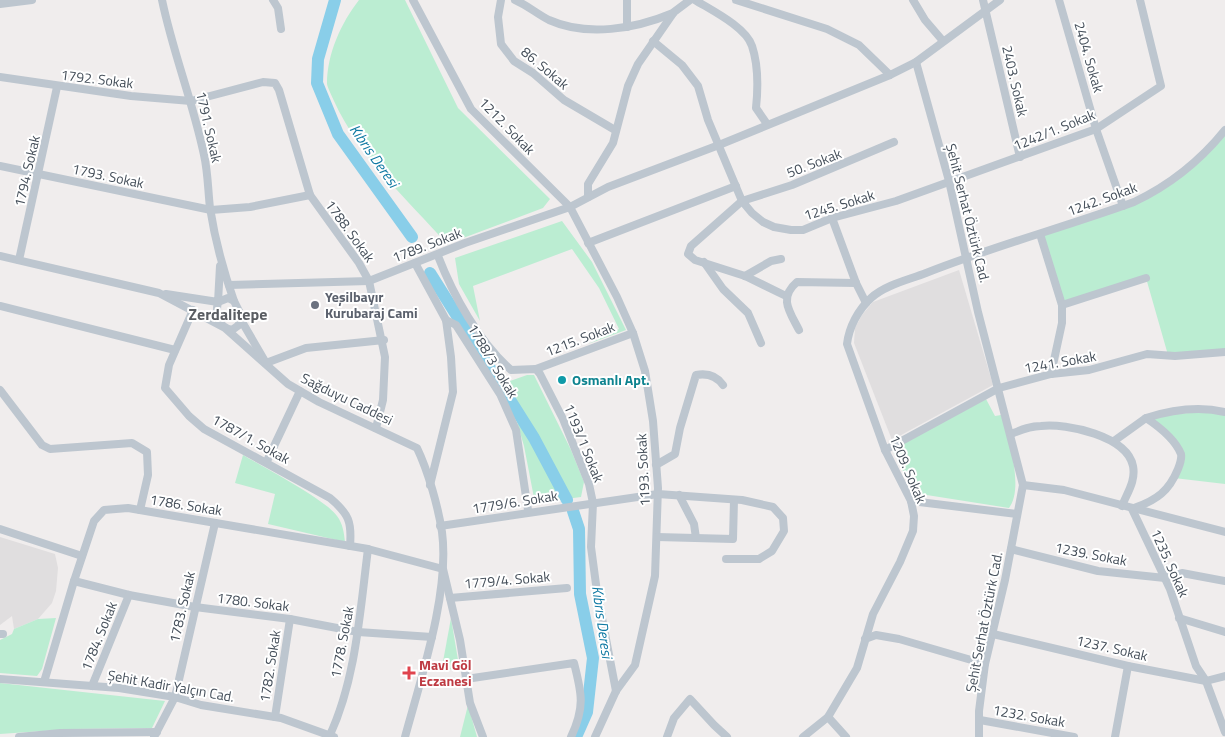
<svg xmlns="http://www.w3.org/2000/svg" width="1225" height="737" font-family="'Titillium Web',sans-serif">
<style>
.education{fill:#e0dedf}
.green{fill:#bbedd2}
.lines{fill:none;stroke-linecap:round;stroke-linejoin:round}
.river{stroke:#89cee9;stroke-width:12}
.minor{stroke:#bdc6cf;stroke-width:8}
.worship-dot{fill:#6b7280;stroke:#fff;stroke-width:2}
.culture-dot{fill:#0f9aa8;stroke:#fff;stroke-width:2}
.health-dot{fill:#e0444e;stroke:#fff;stroke-width:2}
.labels{text-anchor:middle;stroke-width:4;stroke-linejoin:round;paint-order:stroke}
.street-label{font-size:14px;fill:#454f5a;stroke:#fff}
.worship-label{font-size:14px;font-weight:bold;fill:#5b616d;stroke:#fff;text-anchor:start}
.culture-label{font-size:14px;font-weight:bold;fill:#0d838f;stroke:#fff;text-anchor:start}
.health-label{font-size:14px;font-weight:bold;fill:#be3a42;stroke:#fff;text-anchor:start}
.water-label{font-size:15px;font-style:italic;fill:#0f79a3;stroke:#fff}
.quarter-label{font-size:16px;font-weight:bold;fill:#5a5d62;stroke:#fff}
</style>
<rect width="100%" height="100%" fill="#f0eded"/>
<g class="education">
<path d="M959 270 993 385 892 440 854 343 855 328 862 315 873 302Z"/>
<path d="M0 537 55 554 58 568 56 591 52 603 38 619 14 629 12 616 0 625Z"/>
</g>
<g class="green">
<path d="M359 0H405L458 108 550 199 543 208 447 244C407 199 359 156 334 101 332 96 328 89 327 84 327 54 341 23 359 0Z"/>
<path d="M1225 130V352L1168 355 1146 278 1062 305 1040 234 1160 190Z"/>
<path d="M562 221 592 262 626 330 588 344 619 329 599 288 572 249 473 286 480 321 459 284 455 258Z"/>
<path d="M500 373 507 382 527 375H534L571 450 584 482 581 497 535 503 524 446 514 412 495 376Z"/>
<path d="M986 399 995 416 1001 415C1009 437 1024 489 1009 508L914 493 892 449Z"/>
<path d="M1225 412V484L1174 478 1180 453 1146 418 1158 414Z"/>
<path d="M243 455C263 467 326 500 337 516 343 524 344 533 345 542L268 524 275 494 235 483Z"/>
<path d="M56 618 42 669 37 676 0 673V640L12 634 14 629 38 619Z"/>
<path d="M451 618 460 672 442 667Z"/>
<path d="M0 683 165 701 152 728 71 729 0 734Z"/>
<path d="M468 705 477 737H460Z"/>
</g>
<g class="lines">
<g class="river">
<path d="M335 0 318 59 317 83 338 134 412 237"/>
<path d="M430 273 534 438 567 500"/>
<path d="M573 511 579 529 580 594 593 658 587 712 576 737"/>
</g>
<g class="minor">
<path d="M162 0C173 53 193 102 204 155 208 172 208 191 210 208 215 240 223 270 234 301"/>
<path d="M273 0 278 8 281 29"/>
<path d="M413 0 471 109 570 207 617 297 633 333 645 371 653 421 658 488 655 576 635 665 616 691 595 737"/>
<path d="M501 0 498 17 501 44 514 61 533 73 564 100 615 130"/>
<path d="M515 0C527 5 537 14 549 20 587 37 635 29 673 13"/>
<path d="M695 0C711 10 746 27 752 46 758 64 758 89 756 108L767 124"/>
<path d="M736 0 827 29 859 45 890 75"/>
<path d="M913 0 925 20 943 41"/>
<path d="M983 0 1020 157"/>
<path d="M1059 0 1096 129 1123 206"/>
<path d="M0 4 32 0"/>
<path d="M627 27V0"/>
<path d="M653 41 682 65 698 86 708 120 742 201 752 213 763 222 774 227 791 230H803L832 218 896 201 1096 129 1161 86 1140 0"/>
<path d="M916 62 949 181 978 312 1023 485 1005 580 985 664 979 711V737"/>
<path d="M0 77 131 96 191 101 263 82 275 83 279 90 310 195 359 263 369 281 385 357 383 400 376 428"/>
<path d="M0 166 211 210 250 207 310 195"/>
<path d="M588 197V184L613 143 628 86 638 64 674 12 690 0"/>
<path d="M832 218 856 283 866 303"/>
<path d="M1040 234 1062 305V323L1051 374"/>
<path d="M588 243 736 186"/>
<path d="M0 256 159 293 225 328 288 384 319 402 417 448C428 471 438 506 442 532 450 592 421 678 405 737"/>
<path d="M438 256C453 295 479 342 511 370L536 369 540 374 563 419 589 484 593 503 591 547 597 592 616 691"/>
<path d="M19 260 57 87"/>
<path d="M704 262 723 289 748 313 761 343"/>
<path d="M415 263 446 320 451 357 453 392 430 485"/>
<path d="M745 276 771 261 781 259"/>
<path d="M229 285 369 281 465 243 570 207 608 187 719 145 890 75 916 62 1000 0"/>
<path d="M166 294 218 302 220 266"/>
<path d="M786 296 745 276 695 260 688 254 691 246 742 201 792 185 894 142"/>
<path d="M228 298 234 301 240 313 239 325 232 330C218 327 215 315 218 302Z"/>
<path d="M1062 305 1146 278"/>
<path d="M0 306 175 350"/>
<path d="M193 310 169 365 165 388 189 416 204 429 330 498C349 514 352 522 350 546"/>
<path d="M241 320 266 363 306 348 384 340"/>
<path d="M446 320 456 325 500 394 516 430 528 510"/>
<path d="M799 330C790 312 778 298 797 282L856 283"/>
<path d="M536 369 633 333"/>
<path d="M0 390 42 445 50 449 132 443 147 452 148 475 140 510"/>
<path d="M1146 418C1171 410 1199 406 1225 412"/>
<path d="M1011 434C1021 430 1030 426 1041 426 1067 423 1127 436 1133 466 1136 481 1127 493 1122 506"/>
<path d="M1114 441 1146 418C1158 426 1175 439 1181 454 1182 459 1180 464 1178 469 1169 491 1157 500 1134 508"/>
<path d="M885 450 999 388 1051 374 1089 370 1147 354 1175 356 1225 352"/>
<path d="M267 461 300 391"/>
<path d="M656 465 675 454 680 428 696 375C707 373 716 375 723 385"/>
<path d="M1023 485 1064 490 1225 532"/>
<path d="M679 495 694 524 696 538"/>
<path d="M911 501 1017 514"/>
<path d="M1132 509 1170 589 1196 666 1206 681 1225 732"/>
<path d="M440 526 658 494 742 500 773 507 783 518 784 531 772 551 759 559H726"/>
<path d="M0 529 82 556"/>
<path d="M657 537 733 539 734 500"/>
<path d="M1011 549 1098 571 1165 578 1182 573 1225 581"/>
<path d="M74 581 129 595 195 607 290 619 358 632 432 637"/>
<path d="M450 598 567 588"/>
<path d="M1179 618 1225 632"/>
<path d="M0 634H3"/>
<path d="M993 634 1128 666 1206 681 1225 676"/>
<path d="M865 639 876 635 899 639 985 664"/>
<path d="M0 679 119 688 175 697 201 705 281 718 334 737"/>
<path d="M466 679 574 663C582 694 585 707 571 737"/>
<path d="M44 682 74 581 94 521 104 510 128 508 368 549 443 569 460 640 470 703 483 737"/>
<path d="M92 686 129 595"/>
<path d="M275 717 290 619"/>
<path d="M828 717 846 737"/>
<path d="M980 720 1074 737"/>
<path d="M19 737 60 733 157 732"/>
<path d="M154 737 175 697 215 523"/>
<path d="M329 737C356 680 360 611 368 549"/>
<path d="M667 737 674 718 690 699 714 725 727 737"/>
<path d="M803 737 828 717 857 668 873 614 900 562 913 531 914 516 911 501 885 450 847 344C849 327 858 310 871 298 885 285 908 280 926 273 994 246 1065 227 1134 202 1170 185 1200 161 1225 130"/>
<path d="M1115 737 1128 666"/>
</g>
</g>
<circle class="worship-dot" cx="315" cy="305" r="5"/>
<circle class="culture-dot" cx="562" cy="380" r="5"/>
<path class="health-dot" d="M406.5 665.5h5v5h5v5h-5v5h-5v-5h-5v-5h5z"/>
<g class="labels">
<g class="street-label">
<text transform="translate(1089 57) rotate(74)" y="5">2404. Sokak</text>
<text transform="translate(545 68) rotate(40)" y="5">86. Sokak</text>
<text transform="translate(97 79) rotate(7)" y="5">1792. Sokak</text>
<text transform="translate(1015 81) rotate(77)" y="5">2403. Sokak</text>
<text transform="translate(507 126) rotate(46)" y="5">1212. Sokak</text>
<text transform="translate(209 127) rotate(77)" y="5">1791. Sokak</text>
<text transform="translate(1054 130) rotate(-22)" y="5">1242/1. Sokak</text>
<text transform="translate(814 163) rotate(-21)" y="5">50. Sokak</text>
<text transform="translate(27 171) rotate(-77)" y="5">1794. Sokak</text>
<text transform="translate(108 176) rotate(12)" y="5">1793. Sokak</text>
<text transform="translate(1102 199) rotate(-20)" y="5">1242. Sokak</text>
<text transform="translate(839 205) rotate(-17)" y="5">1245. Sokak</text>
<text transform="translate(968 213) rotate(76)" y="5">Şehit Serhat Öztürk Cad.</text>
<text transform="translate(350 231) rotate(54)" y="5">1788. Sokak</text>
<text transform="translate(427 245) rotate(-21)" y="5">1789. Sokak</text>
<text transform="translate(580 339) rotate(-21)" y="5">1215. Sokak</text>
<text transform="translate(493 361) rotate(59)" y="5">1788/3 Sokak</text>
<text transform="translate(1060 362) rotate(-10)" y="5">1241. Sokak</text>
<text transform="translate(347 399) rotate(26)" y="5">Sağduyu Caddesi</text>
<text transform="translate(251 439) rotate(29)" y="5">1787/1. Sokak</text>
<text transform="translate(584 443) rotate(68)" y="5">1193/1 Sokak</text>
<text transform="translate(908 469) rotate(67)" y="5">1209. Sokak</text>
<text transform="translate(643 470) rotate(-93)" y="5">1193. Sokak</text>
<text transform="translate(515 502) rotate(-9)" y="5">1779/6. Sokak</text>
<text transform="translate(186 505) rotate(9)" y="5">1786. Sokak</text>
<text transform="translate(1091 554) rotate(11)" y="5">1239. Sokak</text>
<text transform="translate(1170 563) rotate(66)" y="5">1235. Sokak</text>
<text transform="translate(507 580) rotate(-5)" y="5">1779/4. Sokak</text>
<text transform="translate(253 602) rotate(7)" y="5">1780. Sokak</text>
<text transform="translate(182 607) rotate(-77)" y="5">1783. Sokak</text>
<text transform="translate(984 622) rotate(-79)" y="5">Şehit Serhat Öztürk Cad.</text>
<text transform="translate(99 636) rotate(-68)" y="5">1784. Sokak</text>
<text transform="translate(342 642) rotate(-79)" y="5">1778. Sokak</text>
<text transform="translate(1112 648) rotate(13)" y="5">1237. Sokak</text>
<text transform="translate(270 666) rotate(-81)" y="5">1782. Sokak</text>
<text transform="translate(171 686) rotate(10)" y="5">Şehit Kadir Yalçın Cad.</text>
<text transform="translate(1029 716) rotate(10)" y="5">1232. Sokak</text>
</g>
<g class="worship-label">
<text x="325" y="302">Yeşilbayır<tspan x="325" dy="16">Kurubaraj Cami</tspan></text>
</g>
<g class="culture-label">
<text x="572" y="385">Osmanlı Apt.</text>
</g>
<g class="health-label">
<text x="419" y="670">Mavi Göl<tspan x="419" dy="16">Eczanesi</tspan></text>
</g>
<g class="water-label">
<text transform="translate(374 156) rotate(55)" y="5">Kıbrıs Deresi</text>
<text transform="translate(602 622) rotate(82)" y="5">Kıbrıs Deresi</text>
</g>
<g class="quarter-label">
<text x="228" y="320">Zerdalitepe</text>
</g>
</g>
</svg>
